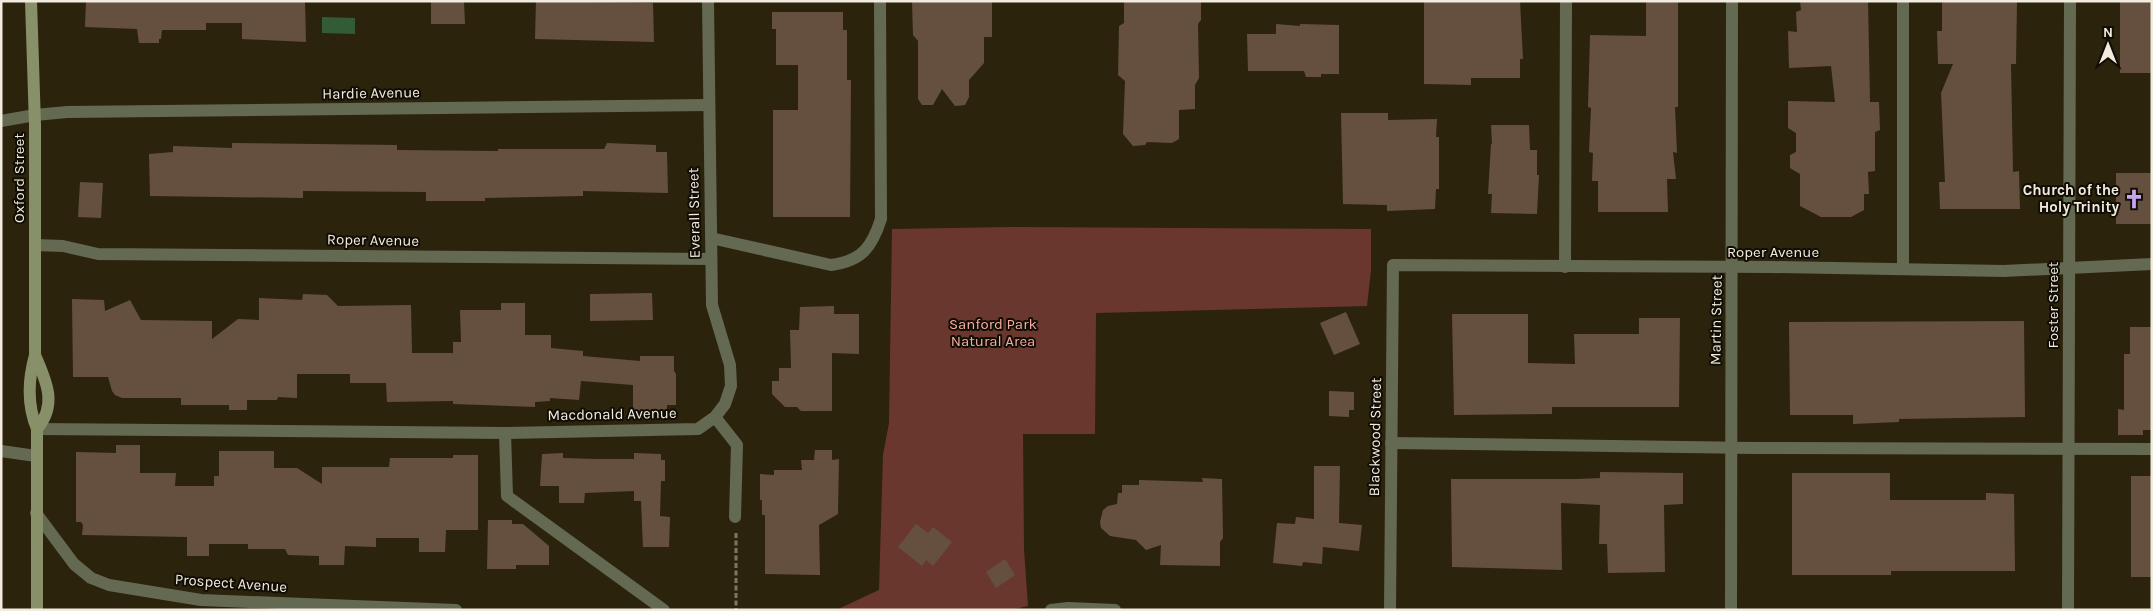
<svg xmlns="http://www.w3.org/2000/svg" width="2153" height="611" font-family="Karla,sans-serif">
<style>
.green{fill:#6a372e}
.water{fill:#325c35}
.building{fill:#65503f}
.lines{fill:none;stroke-linecap:round;stroke-linejoin:round}
.path{stroke:#7d7663;stroke-width:3;stroke-dasharray:5 2.5;stroke-linecap:butt}
.lane{stroke:#646952;stroke-width:12}
.street{stroke:#646952;stroke-width:12}
.secondary{stroke:#88906a;stroke-width:12}
.labels{text-anchor:middle;stroke-width:4;stroke-linejoin:round;paint-order:stroke}
.street-label{font-size:15px;fill:#f1ecde;stroke:#110d05}
.poi-label{font-size:15px;font-weight:bold;fill:#f1ecde;stroke:#110d05;text-anchor:end}
.park-label{font-size:15px;fill:#f5ad9f;stroke:#110d05}
</style>
<rect width="100%" height="100%" fill="#2c230d"/>
<path class="green" d="M1012 227 1371 229V270L1367 306 1096 313 1095 434H1023L1024 549 1028 606 1011 610H836L879 590 883 455 889 423 892 229Z"/>
<path class="water" d="M322 17 355 18V34L322 33Z"/>
<g class="building">
<path d="M86 1H305L306 42 242 39V23H206V30H162L161 39H159V43H139L137 29 85 27Z"/>
<path d="M431 1H464L465 24H431Z"/>
<path d="M536 1 653 3 654 42 535 39Z"/>
<path d="M912 1H992V37H984V63L969 80V97L965 105 955 106 942 89 933 105H922L918 99V41L913 35Z"/>
<path d="M1124 1H1201V20L1198 24 1199 78 1195 85V109L1179 110V139L1172 143 1147 142 1145 145 1133 146 1123 134 1125 81 1118 75 1119 26 1124 23Z"/>
<path d="M1424 1H1520L1523 59H1520V78H1471V85L1424 84Z"/>
<path d="M1646 1H1678V107H1675L1677 153 1673 152 1676 179H1667L1668 212H1598V181H1592L1593 153 1589 152 1591 108 1588 107 1590 35 1646 36Z"/>
<path d="M1800 1H1868L1870 102H1879L1880 130 1875 132V171L1868 172 1869 194H1864V210L1851 217H1821L1800 206V174L1790 168V155L1796 152V133L1788 128V101L1835 102 1831 66 1789 68 1788 31 1797 32 1796 12 1801 10Z"/>
<path d="M1942 1H2017L2016 64H2011L2013 172 2019 171 2020 209H1940L1939 182H1945L1941 93 1953 64H1938L1937 31H1942Z"/>
<rect x="2120" y="1" width="32" height="72"/>
<path d="M772 12H843V30H847V80H851L850 217H773V110H798V65H776V29H772Z"/>
<path d="M1276 24 1300 26V24L1339 25V74H1321V77H1306L1304 71H1248L1247 34H1276Z"/>
<path d="M1341 113H1388V120L1437 119 1436 137H1439V189H1436L1435 209 1387 211V205L1343 204Z"/>
<path d="M1491 125H1529L1530 150H1537V175H1539L1537 214 1491 213 1492 194H1488L1491 144H1492Z"/>
<path d="M232 143 397 145V150L498 151V149H604L607 143 656 145V152H667L668 193 583 191V196L485 198V201H426V192L303 191V198L150 196 149 154 173 152V146L232 148Z"/>
<rect x="2116" y="173" width="36" height="51"/>
<path d="M80 182 103 183 101 218 78 217Z"/>
<path d="M652 293 653 320 590 321V294Z"/>
<path d="M303 294 327 295 338 306 411 305 412 353H453V342H461L460 310H501V303H525V335H551V348L583 351V356L640 361V356H674V371L676 374V405H667V412H633V385L581 381 579 400 550 398V401L535 402V407L453 404V401L387 402 386 383H350V374H297V398L278 397 277 400H247V410H229V405H181V398H122L115 395 112 391 108 377H73L72 299 104 300 105 311 130 300 141 320 212 321V339L238 319 259 320V298L302 300Z"/>
<path d="M834 306V314H859V354L832 353V411H801L797 407H785L772 394V381H779V368H791L790 330H799L800 307Z"/>
<path d="M1346 312 1360 344 1334 355 1320 323Z"/>
<path d="M1452 314H1528V363L1575 364 1574 334H1639V318H1680L1679 407H1552V414L1454 415Z"/>
<path d="M2024 321 2025 417 1899 419V422L1853 424V415H1790L1789 322Z"/>
<path d="M2130 327H2152V430H2143V435H2118V409L2124 410V354H2130Z"/>
<path d="M1329 391 1354 392V410H1349V417L1329 416Z"/>
<path d="M116 445H140V473H176L175 486H214V476H219V451H274V468H297L322 484V467H389L390 458H453V455H478V530H446L445 552H419V538H376V547L345 546 344 565H319V556L288 555 285 549H248V544H209V556H187V537L82 535 83 525 81 522H76V452L116 453Z"/>
<path d="M815 450H832V460L839 459 838 514 819 525 820 575 765 574V515H762V500H760V474L774 475V470H802L801 460H814Z"/>
<path d="M563 453V458L598 459H634V453L661 454V460H665V481H661L660 516 670 517 669 547H643L641 501H634V491L585 493 584 503H559V486H540L542 454Z"/>
<path d="M1314 466H1340L1339 523 1362 525 1359 551 1323 547 1322 564 1303 562 1302 566 1273 563 1277 523 1295 524 1296 517 1314 519Z"/>
<path d="M1600 472 1683 473V504L1664 505 1665 572 1608 573 1607 544H1599L1600 505 1561 503 1562 570 1452 567 1451 479H1577L1600 478Z"/>
<path d="M1792 473H1890V500H1986V493L2014 494 2015 571H1891V575H1792Z"/>
<rect x="2131" y="476" width="21" height="101"/>
<path d="M1202 478 1222 479 1223 538 1220 542V566L1160 565 1161 545 1146 550 1136 540 1110 536 1101 528 1100 522 1103 510 1108 506 1117 504 1118 493H1122V485H1139V480L1203 482Z"/>
<path d="M488 520H512V524H523L549 546V565H516V569H487Z"/>
<path d="M916 524 928 533 933 527 952 542 933 566 926 560 922 566 898 547Z"/>
<path d="M1005 559 1015 575 996 588 986 572Z"/>
</g>
<g class="lines">
<path class="path" d="M736 533V610"/>
<g class="lane">
<path d="M1903 1V269"/>
<path d="M711 238 831 265C862 261 872 247 881 219L880 1"/>
<path d="M1565 267 1566 1"/>
<path d="M715 417 737 445 735 517"/>
<path d="M37 429 505 433"/>
<path d="M1391 443 1754 448 2152 449"/>
</g>
<g class="street">
<path d="M1 121 35 115 67 112 709 105"/>
<path d="M35 245 63 246 98 254 711 259"/>
<path d="M1 451 36 456"/>
<path d="M36 513 74 564 91 578 109 585 201 600 456 610"/>
<path d="M664 610 507 496 505 433 698 429 715 417 725 404 731 386 730 365 712 305 708 1"/>
<path d="M1051 610 1068 608 1115 610"/>
<path d="M1390 610 1393 265 1771 267 2004 271 2152 264"/>
<path d="M1731 610 1732 1"/>
<path d="M2068 610 2070 1"/>
</g>
<g class="secondary">
<path d="M31 1 35 125V355C28 380 27 405 37 429V610"/>
<path d="M35 355C46 381 58 404 37 429"/>
</g>
</g>
<defs>
<symbol id="church-bare" viewBox="-9 -9 18 18"><path d="M-1.2-6h2.4v3.5h3.3v2.4h-3.3V6h-2.4V-.1h-3.3v-2.4h3.3Z" fill="#c7a6ef" stroke="#110d05" stroke-width="2.5" paint-order="stroke"/></symbol>
</defs>
<g fill-rule="evenodd">
<use href="#church-bare" x="2120" y="185" width="28" height="28"/>
</g>
<g class="labels">
<g class="street-label">
<text transform="translate(371 93) rotate(-1)" y="5">Hardie Avenue</text>
<text transform="translate(19 178) rotate(-90)" y="5">Oxford Street</text>
<text transform="translate(694 213) rotate(-91)" y="5">Everall Street</text>
<text transform="translate(373 240) rotate(1)" y="5">Roper Avenue</text>
<text x="1773" y="257">Roper Avenue</text>
<text transform="translate(2053 305) rotate(-90)" y="5">Foster Street</text>
<text transform="translate(1716 320) rotate(-89)" y="5">Martin Street</text>
<text transform="translate(612 414) rotate(-1)" y="5">Macdonald Avenue</text>
<text transform="translate(1375 437) rotate(-89)" y="5">Blackwood Street</text>
<text transform="translate(231 583) rotate(4)" y="5">Prospect Avenue</text>
</g>
<g class="poi-label">
<text x="2119" y="195">Church of the<tspan x="2119" dy="17">Holy Trinity</tspan></text>
</g>
<g class="park-label">
<text x="993" y="329">Sanford Park<tspan x="993" dy="17">Natural Area</tspan></text>
</g>
</g>
<rect width="2153" height="611" fill="none" stroke="#f1ecde" stroke-width="5"/>
<g transform="translate(2108 45)" stroke="#110d05" stroke-width="4" paint-order="stroke">
<path d="M0-4L9 19L0 12L-9 19Z" fill="#f1ecde"/>
<text y="-8" font-size="14" font-weight="bold" text-anchor="middle" fill="#f1ecde">N</text>
</g>
</svg>
